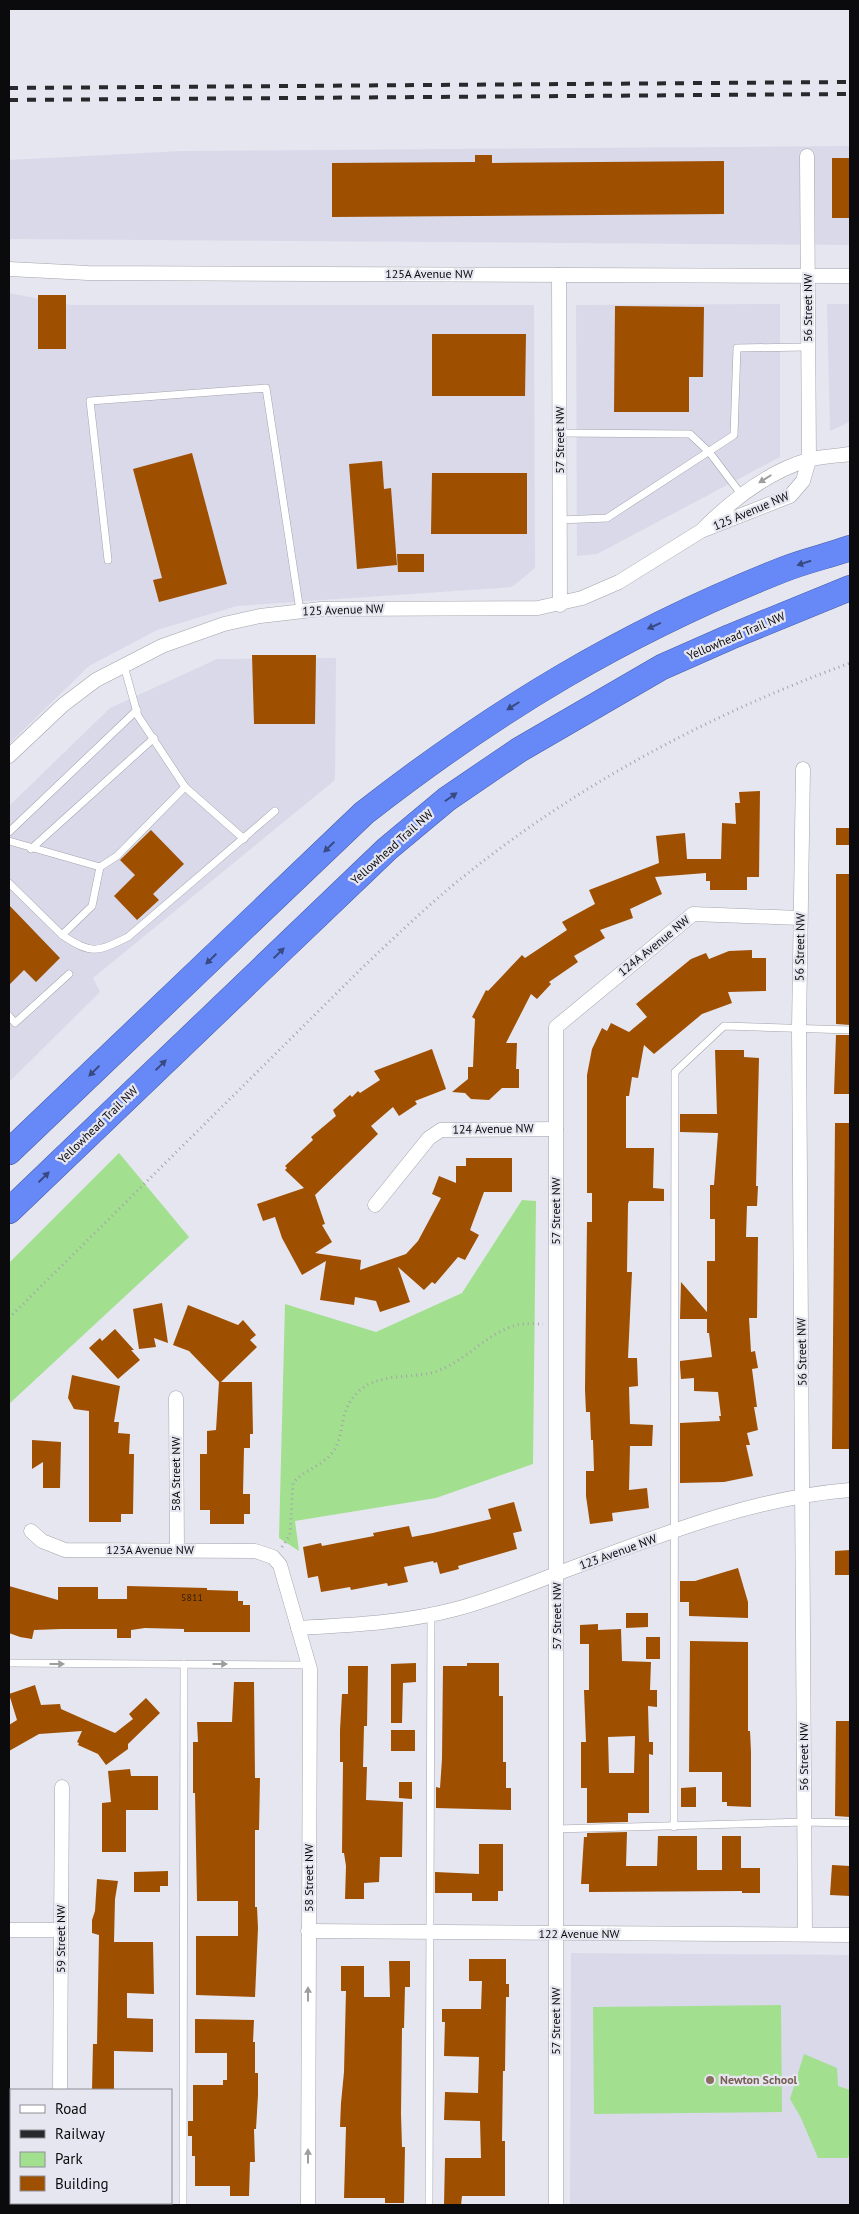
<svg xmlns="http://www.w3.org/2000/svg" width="859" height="2214" font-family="'PT Sans',sans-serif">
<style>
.built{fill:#d9d9ea}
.green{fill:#a2e08f}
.building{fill:#9f4f00;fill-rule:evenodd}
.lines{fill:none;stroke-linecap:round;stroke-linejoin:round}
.service-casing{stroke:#a3a3ac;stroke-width:8}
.minor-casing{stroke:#a3a3ac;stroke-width:15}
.motorway-casing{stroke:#475da5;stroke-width:26}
.path{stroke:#a4a4ac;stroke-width:3;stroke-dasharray:1 4;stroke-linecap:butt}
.service{stroke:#fff;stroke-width:7}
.minor{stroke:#fff;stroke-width:14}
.motorway{stroke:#6789f7;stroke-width:25}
.rail{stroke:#29292d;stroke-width:4;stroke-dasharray:9 9;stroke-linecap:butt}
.oneway{fill:#9d9d9f}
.oneway2{fill:#394a82}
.education-dot{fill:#8d6e63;stroke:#e6e6f0;stroke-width:2}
.labels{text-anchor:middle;stroke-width:4.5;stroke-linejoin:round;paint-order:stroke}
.number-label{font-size:10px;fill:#301c0a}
.street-label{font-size:12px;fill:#0b0b0e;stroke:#e6e6f0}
.education-label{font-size:12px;font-weight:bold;fill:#785e54;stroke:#e6e6f0;text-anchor:start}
</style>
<rect width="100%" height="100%" fill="#e6e6f0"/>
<g class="built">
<path d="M850 146V245L9 239V160L182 151Z"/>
<path d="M9 293 71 305H534L535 568 512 587 237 606 157 630 89 666 9 744Z"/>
<path d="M780 304V457L597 554 577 556 576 305Z"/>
<path d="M827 304H850V422L830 431Z"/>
<path d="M336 658 335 780 93 978 100 992 9 1082V806L110 708 217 659Z"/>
<path d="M571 1953 850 1955V2205H570Z"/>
</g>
<g class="green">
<path d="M119 1153 189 1237 9 1404V1263Z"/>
<path d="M522 1200 536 1201 533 1464 436 1498 295 1521 299 1551 279 1538 285 1304 376 1332 462 1293Z"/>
<path d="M781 2005 782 2112 594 2114 593 2007Z"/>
<path d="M804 2054 837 2068 838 2086 850 2090V2155L847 2158H818L801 2118 790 2099Z"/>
</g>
<g class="building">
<path d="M475 155H492V163L724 161V214L332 217V163L475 162Z"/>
<rect x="832" y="158" width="18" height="60"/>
<rect x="38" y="295" width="28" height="54"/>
<path d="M615 306 704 307 703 377H689V412H614Z"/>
<path d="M432 334H526L525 396H432Z"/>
<path d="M192 453 227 584 159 602 153 580 162 578 133 469Z"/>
<path d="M382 461 384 489 391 488 397 565 357 569 349 464Z"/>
<path d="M432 473H527V534H431Z"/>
<path d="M397 554H424V572H398Z"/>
<path d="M252 655H316L315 724H254Z"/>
<path d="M760 791 759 877H747V890H710V881H706V873L655 877 662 894 630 909 633 918 600 930 605 938 574 956 578 962 549 982 551 984 537 999 531 994 506 1043H517L516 1069H519V1088H502L489 1100 471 1099 465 1093 452 1092 468 1079V1067H473L475 1019 472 1017 486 990 488 991 522 955 525 958 567 930 562 922 595 904 589 890 659 863 656 836 685 833 687 859H721L722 823 736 824 735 803H740L739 792Z"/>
<rect x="836" y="828" width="14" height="17"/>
<path d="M151 830 184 864 153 894 159 900 137 920 114 896 135 875 120 860Z"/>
<path d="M836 874H850V1025L836 1024Z"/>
<path d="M9 905 60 958 36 982 24 970 9 985Z"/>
<path d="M752 950V958H766V991L728 992 732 1003 702 1014 654 1054 644 1045 638 1078 632 1077 629 1096H626V1148H654L653 1188 664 1189V1201H629L628 1204 627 1272H632L628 1358H637L638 1386 629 1387 630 1424 653 1425 652 1446H630L629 1490 647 1488 649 1508 612 1513 613 1521 590 1524 586 1496V1471H594L593 1440H591L590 1412H586L585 1390 587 1222H592V1193H587V1075L592 1049 602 1028 607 1031 611 1023 629 1032 647 1017 636 1004 691 959 706 953 709 959 729 951Z"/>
<path d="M836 1035H850V1094H834Z"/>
<path d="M432 1049 446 1089 415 1101 417 1104 399 1116 393 1107 371 1126 378 1134 315 1195 325 1224 322 1225 332 1242 315 1253 361 1260 360 1270 406 1254 418 1241 441 1198 432 1194 439 1176 456 1183V1166H466V1158H512V1192H484L470 1230 479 1235 465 1260 458 1257 435 1284 432 1282 424 1290 398 1267 410 1302 380 1312 376 1301 355 1297 354 1305 320 1300 326 1261 302 1275 282 1238 275 1217 263 1221 257 1204 304 1188 285 1170 287 1168 285 1166 313 1140 311 1137 336 1116 333 1110 350 1095 352 1097 358 1091 360 1093 380 1080 374 1071Z"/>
<path d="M715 1050H744V1057L759 1058 756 1186H758L757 1206H747L746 1237H758L757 1318H749L751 1352 755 1351 758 1368 752 1369 757 1407H754L758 1430 747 1433 750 1445H746L753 1476 724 1482 680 1483V1423L720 1421 719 1416H721L718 1392 694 1391V1378L681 1379 680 1366V1361L712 1357 709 1333H707V1319H680L681 1282 707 1312V1261H715V1219H710V1185H714L718 1133 680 1132V1114H717Z"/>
<path d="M835 1123H850V1449H832Z"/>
<path d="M162 1303 168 1343 154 1338 156 1347 139 1349 133 1309Z"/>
<path d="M188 1305 238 1325 243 1320 256 1335 250 1340 257 1347 221 1382H252L253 1434H250V1448H244L243 1494H250V1514H244V1524H210V1510H200V1454H207V1431L216 1430 219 1382 189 1351 173 1345Z"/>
<path d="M115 1329 134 1350H131L140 1360 118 1379 89 1348 100 1338 102 1341Z"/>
<path d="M72 1375 120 1386 114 1422H119L118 1433 130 1434 129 1454H134L133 1514H121V1522H89V1411L74 1409 68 1398Z"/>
<path d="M32 1440 61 1442 60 1488H43V1462L32 1469Z"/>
<path d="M514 1502 522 1531 513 1533 517 1549 458 1566 459 1569 440 1574 437 1562 434 1563 433 1561 404 1567 408 1582 388 1586 387 1583 351 1590 350 1587 321 1592 318 1576 308 1578 303 1547 321 1543 322 1546 374 1536 373 1533 409 1526 412 1537 433 1533 491 1519 488 1509Z"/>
<path d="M850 1550V1575H835V1551Z"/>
<path d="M738 1568 748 1602V1618L689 1616V1602H680V1581H695Z"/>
<path d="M9 1586 58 1600V1587H98V1599H127V1586L207 1588V1590L238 1591V1601H243V1605H250V1632H184V1629L145 1628 131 1630V1638H117V1629H61L34 1630 32 1639 20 1637 9 1633Z"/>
<path d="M626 1613H648V1627L626 1628Z"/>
<path d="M598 1624V1630L621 1629 622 1661 651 1662 650 1690H657V1707L648 1706 649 1742H653V1755L649 1754V1813H628V1822L587 1823V1788H581V1742H586L584 1690H589V1644H580V1625ZM635 1736 634 1773H609L608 1737Z"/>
<rect x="646" y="1637" width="14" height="22"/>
<path d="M690 1641 748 1642V1731H750L751 1752V1807L727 1806V1802H722V1772H689Z"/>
<path d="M416 1663V1682L403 1683 402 1723H391V1664Z"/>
<path d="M467 1663H499V1696H503V1762H506V1788H511V1810L436 1808V1787L440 1788 442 1759 443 1666H467Z"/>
<path d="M348 1666H368L367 1726H364L363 1767H367L366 1800 403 1802 402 1857H380L379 1882 364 1883V1899H345L346 1866 344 1853H342L343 1762H340V1730L342 1694H348Z"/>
<path d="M234 1682H254L255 1778H260L259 1830H255V1907H257L258 1928 255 1997 196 1995V1936H238V1901H197L195 1793H193V1742H198L197 1722H232Z"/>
<path d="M35 1685 41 1705 60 1704 61 1709 115 1733 133 1719 129 1714 146 1698 160 1713 128 1744V1749L106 1765 98 1754 78 1745 79 1743 77 1742 82 1731 39 1734 9 1751V1725L17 1720 9 1694Z"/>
<path d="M836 1721H850V1817L835 1816Z"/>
<rect x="391" y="1730" width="24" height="21"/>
<path d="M130 1769 131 1776H158V1810H126V1852H102V1803L111 1802 108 1771Z"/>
<path d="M399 1782H412V1799L399 1798Z"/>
<path d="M696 1787V1807H681V1788Z"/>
<path d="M627 1832 626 1866H657L658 1836H697V1870H722V1836H741V1868H760V1893H742V1891L589 1892V1884H581L584 1837H587V1833Z"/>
<path d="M479 1844H503V1891H498V1901H472V1893H435V1872L479 1874Z"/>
<path d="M832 1865 850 1866V1896L830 1895Z"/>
<path d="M168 1871V1886H160V1892H134V1872Z"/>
<path d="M97 1879 118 1881 115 1899 114 1942H153L154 1994 127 1993V2018L153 2019V2052L114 2051V2090H92L93 2044H97L99 1935 92 1933V1920L95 1911Z"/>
<path d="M469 1959H506V1984H509V1997H506L505 2071H503L502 2141H505V2196H462L461 2205H444L445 2158H481L480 2121 444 2120 445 2092 478 2093 479 2057 444 2056 445 2022H442V2009H481L482 1981H469Z"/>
<path d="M389 1961H410V1987H405L404 2028H402L401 2114 402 2147H405L404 2203H385V2198H344L346 2127H340L341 2103 344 2072 346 1991H341V1966H364V1997H390Z"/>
<path d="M195 2019 254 2020 253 2042H255V2073H258V2095L256 2129H254L255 2162H250L249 2196H230V2186H195V2156H192V2136H188V2121H193V2085H223V2080H227V2053H195Z"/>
</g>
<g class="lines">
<defs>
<g id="service">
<path d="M560 433 690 434 710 453 741 494"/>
<path d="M560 520 607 518 734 435 737 348 808 347"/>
<path d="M108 560 90 401 266 388 300 611"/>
<path d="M185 787 244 839"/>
<path d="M9 832 137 710"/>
<path d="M9 841 100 867 117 856 185 787 138 716 124 666"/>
<path d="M31 849 154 738"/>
<path d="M9 883 62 935 92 906 100 867"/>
<path d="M62 935C92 955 97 952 128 937L275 811"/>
<path d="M9 1016 15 1023 69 974"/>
<path d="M9 1663 309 1665"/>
<path d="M674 1827 675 1072 724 1026 850 1030"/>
<path d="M556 1829 804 1822 850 1823"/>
<path d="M183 2205 184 1664"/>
<path d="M429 2205 431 1615"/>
</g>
<g id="minor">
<path d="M9 269 88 273 850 276"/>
<path d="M559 275 560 605"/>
<path d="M703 529C733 499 767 472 808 460 822 456 837 456 850 454"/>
<path d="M9 756 63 705 96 680 162 646 224 624 260 616 321 609 538 608 582 598 619 582 701 531 790 496 803 481 809 460 807 156"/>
<path d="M803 769 799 1029 805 1934"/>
<path d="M375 1205 429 1138 441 1130 556 1129"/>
<path d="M176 1398 177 1550"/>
<path d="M31 1531 42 1541 65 1550 255 1551 273 1557 280 1565 310 1669 308 2205"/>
<path d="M298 1628C351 1625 403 1623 456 1609 490 1600 523 1587 556 1574 651 1539 748 1498 850 1490"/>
<path d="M9 1930H61"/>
<path d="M308 1931 850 1935"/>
<path d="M60 2090 62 1787"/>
<path d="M61 2203 62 2205"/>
<path d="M556 2205V1027L693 914 800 918"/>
</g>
<g id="motorway">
<path d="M9 1152 364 813C496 710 625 632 782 570 804 561 828 556 850 548"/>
<path d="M9 1211 387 849 447 799 519 750 662 667 730 637 850 588"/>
</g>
</defs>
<use href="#service" class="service-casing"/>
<use href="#minor" class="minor-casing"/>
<use href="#motorway" class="motorway-casing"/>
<g class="path">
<path d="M9 1318 361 969C396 936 430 903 468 873 582 782 713 713 850 663"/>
<path d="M282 1547 290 1535 293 1483C304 1470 322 1466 332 1453 346 1436 337 1412 358 1392 376 1374 407 1378 431 1373 463 1365 485 1333 517 1325 525 1323 535 1324 543 1324"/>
</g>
<use href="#service" class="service"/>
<use href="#minor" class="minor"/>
<use href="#motorway" class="motorway"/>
<g class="rail">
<path d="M9 88 850 82"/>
<path d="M9 100 850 94"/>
</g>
</g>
<defs><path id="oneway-solid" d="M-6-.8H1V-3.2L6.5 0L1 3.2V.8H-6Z" transform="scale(1.25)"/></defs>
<g class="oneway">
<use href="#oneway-solid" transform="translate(765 479) rotate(148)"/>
<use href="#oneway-solid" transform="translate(57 1664)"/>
<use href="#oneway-solid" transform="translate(220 1664)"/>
<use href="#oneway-solid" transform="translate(308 1994) rotate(-90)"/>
<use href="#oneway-solid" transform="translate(308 2156) rotate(-90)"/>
</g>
<g class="oneway2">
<use href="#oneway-solid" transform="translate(804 563) rotate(163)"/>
<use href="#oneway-solid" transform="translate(654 626) rotate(156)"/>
<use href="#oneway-solid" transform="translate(513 706) rotate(148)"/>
<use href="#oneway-solid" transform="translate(451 797) rotate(-35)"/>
<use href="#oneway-solid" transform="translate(329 847) rotate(136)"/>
<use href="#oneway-solid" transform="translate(279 953) rotate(-44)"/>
<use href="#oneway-solid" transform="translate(211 959) rotate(136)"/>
<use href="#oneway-solid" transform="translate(161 1065) rotate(-44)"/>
<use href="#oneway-solid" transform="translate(94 1071) rotate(136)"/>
<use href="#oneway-solid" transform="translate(44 1177) rotate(-44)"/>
</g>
<circle class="education-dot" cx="710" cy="2080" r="5"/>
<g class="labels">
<g class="number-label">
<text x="192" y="1601">5811</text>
</g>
<g class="street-label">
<text x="429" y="278">125A Avenue NW</text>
<text transform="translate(808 308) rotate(-90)" y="4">56 Street NW</text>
<text transform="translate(560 440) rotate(-90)" y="4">57 Street NW</text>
<text transform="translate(751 511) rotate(-23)" y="4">125 Avenue NW</text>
<text transform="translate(343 610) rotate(-2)" y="4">125 Avenue NW</text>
<text transform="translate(736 636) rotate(-23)" y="4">Yellowhead Trail NW</text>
<text transform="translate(392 847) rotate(-42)" y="4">Yellowhead Trail NW</text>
<text transform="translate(654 946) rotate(-39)" y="4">124A Avenue NW</text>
<text transform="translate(800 947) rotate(-89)" y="4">56 Street NW</text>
<text transform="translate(98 1125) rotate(-44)" y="4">Yellowhead Trail NW</text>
<text transform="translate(493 1129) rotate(-1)" y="4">124 Avenue NW</text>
<text transform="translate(556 1211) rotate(-90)" y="4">57 Street NW</text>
<text transform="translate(802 1352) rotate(-91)" y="4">56 Street NW</text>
<text transform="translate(176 1474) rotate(-90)" y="4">58A Street NW</text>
<text x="150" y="1554">123A Avenue NW</text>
<text transform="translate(618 1552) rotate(-20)" y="4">123 Avenue NW</text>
<text transform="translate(557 1616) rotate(-90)" y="4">57 Street NW</text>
<text transform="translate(804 1757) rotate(-90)" y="4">56 Street NW</text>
<text transform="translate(309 1878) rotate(-90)" y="4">58 Street NW</text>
<text x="579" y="1938">122 Avenue NW</text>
<text transform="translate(61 1939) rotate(-90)" y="4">59 Street NW</text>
<text transform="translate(556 2021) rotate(-90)" y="4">57 Street NW</text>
</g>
<g class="education-label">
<text x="720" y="2084">Newton School</text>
</g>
</g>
<rect width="859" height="2214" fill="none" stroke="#0b0b0e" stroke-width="20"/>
<rect x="10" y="2089" width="162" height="115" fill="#e6e6f0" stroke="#8e8e96"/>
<rect x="20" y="2105" width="25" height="8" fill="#ffffff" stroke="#8e8e96"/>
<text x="55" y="2114" font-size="15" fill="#0b0b0e">Road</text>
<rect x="20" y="2130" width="25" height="8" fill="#29292d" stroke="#8e8e96"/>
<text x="55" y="2139" font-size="15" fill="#0b0b0e">Railway</text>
<rect x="20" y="2152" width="25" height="15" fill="#a2e08f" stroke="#8e8e96"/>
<text x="55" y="2164" font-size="15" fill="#0b0b0e">Park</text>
<rect x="20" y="2176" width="25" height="15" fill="#9f4f00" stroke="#8e8e96"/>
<text x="55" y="2189" font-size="15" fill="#0b0b0e">Building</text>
</svg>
